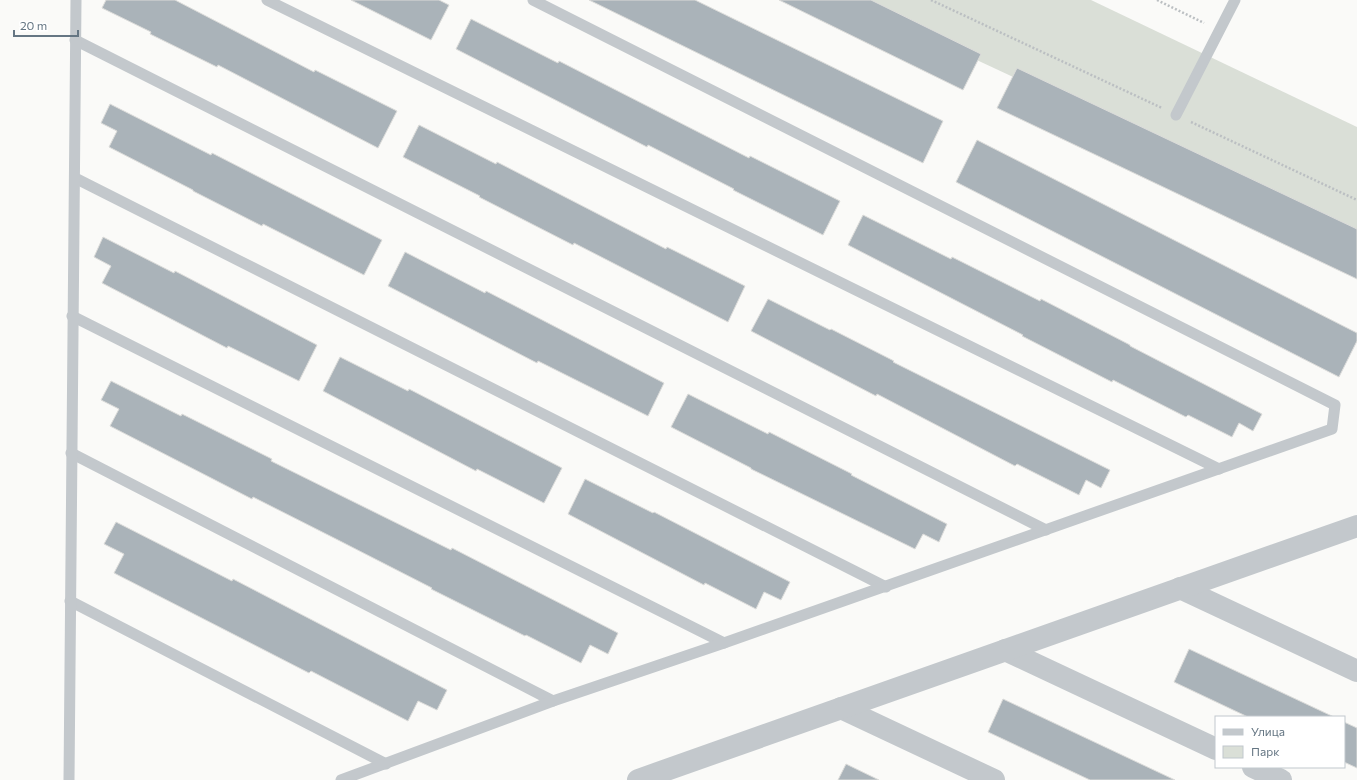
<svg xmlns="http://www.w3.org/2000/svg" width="1357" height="780" font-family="Commissioner,sans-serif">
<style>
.green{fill:#dadfd7}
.building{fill:#aab3b9;stroke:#dcdcda}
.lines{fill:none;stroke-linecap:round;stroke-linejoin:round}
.path{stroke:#bbbfc2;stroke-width:2.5;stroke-dasharray:2 2;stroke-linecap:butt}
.lane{stroke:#c3c8cc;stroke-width:11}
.street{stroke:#c3c8cc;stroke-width:22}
</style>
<rect width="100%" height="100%" fill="#fafaf8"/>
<path class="green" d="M848 0H1091L1357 127V237Z"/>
<g class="building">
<path d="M106 0H175L314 72 315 70 397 111 378 148 218 65 217 67 150 34 151 32 102 8Z"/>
<path d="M351 0H439L449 5 431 40Z"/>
<path d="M589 0H695L943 121 923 163Z"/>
<path d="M779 0H871L981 54 963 90Z"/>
<path d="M471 19 558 63 559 61 749 158 750 156 840 201 823 235 733 190 734 189 648 145 647 147 456 49Z"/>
<path d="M1017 68 1357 229V279L997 108Z"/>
<path d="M110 104 211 155 212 153 382 240 364 275 263 224 262 226 193 191V190L109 147 117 131 101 123Z"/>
<path d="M419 125 496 164 497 162 666 249 667 247 745 286 728 322 574 243 573 245 479 197 480 196 403 157Z"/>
<path d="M977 140 1357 333V341L1339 377 956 182Z"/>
<path d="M863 215 951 259 952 257 1040 301 1041 299 1130 345V346L1262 414 1253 431 1239 423 1232 437 1188 415 1186 417 1113 380 1112 382 1022 336 1023 335 848 245Z"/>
<path d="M103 237 174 273 175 271 317 345 299 381 228 346 227 348 102 283 111 266 94 257Z"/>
<path d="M405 252 485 293 486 291 664 383 648 416 538 361 537 363 388 286Z"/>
<path d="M768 299 830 330 831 329 894 361 893 362 1110 470 1101 488 1086 480 1079 495 1017 464 1015 466 877 394 876 396 751 331Z"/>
<path d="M340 357 408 391 409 389 562 468 544 503 477 469 476 471 323 391Z"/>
<path d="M111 381 181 416 182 414 272 459 271 461 451 550 452 548 618 633 608 654 590 645 581 663 526 635 525 636 431 589 432 588 340 541 253 497 252 499 110 426 119 409 101 400Z"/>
<path d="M688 394 768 434 769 432 852 474 851 475 947 524 939 542 923 534 915 549 751 469V468L671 427Z"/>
<path d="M585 479 653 513 654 512 790 582 781 600 764 592 756 609 705 583 704 585 568 514Z"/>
<path d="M116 522 232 581 233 579 447 690 437 710 418 701 408 721 311 671 309 673 114 573 124 554 104 544Z"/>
<path d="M1189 649 1334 717H1248L1174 682Z"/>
<path d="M1003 699 1175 780H1090L988 732Z"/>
<path d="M1344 722 1357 728V768L1344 762Z"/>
<path d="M846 764 879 780H838Z"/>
</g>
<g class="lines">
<g class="path">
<path d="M931 0 1162 108"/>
<path d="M1157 0 1204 23"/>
<path d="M1191 122 1357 200"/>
</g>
<g class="lane">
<path d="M267 0 1219 469"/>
<path d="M75 40 1046 530"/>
<path d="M1176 115 1235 0"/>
<path d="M75 178 886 587"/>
<path d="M72 316 724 643"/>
<path d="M71 453 553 701"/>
<path d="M70 601 386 764"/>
<path d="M69 780 76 0"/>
<path d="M341 780 553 701 724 643 1332 429 1335 405 533 0"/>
</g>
<g class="street">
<path d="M1180 588 1357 671"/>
<path d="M1005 650 1216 749"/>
<path d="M841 708 994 780"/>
<path d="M1253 767 1281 780"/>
<path d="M638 780 1357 526"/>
</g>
</g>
<rect x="1215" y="716" width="130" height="52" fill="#ffffff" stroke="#c1c8cd"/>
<rect x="1223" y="729" width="20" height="6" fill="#c3c8cc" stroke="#c1c8cd"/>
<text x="1251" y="736" font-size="12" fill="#657683">Улица</text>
<rect x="1223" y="746" width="20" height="12" fill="#dadfd7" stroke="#c1c8cd"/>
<text x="1251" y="756" font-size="12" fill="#657683">Парк</text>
<path d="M14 30v6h64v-6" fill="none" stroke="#657683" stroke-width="2"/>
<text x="20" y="30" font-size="12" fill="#657683" stroke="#ffffff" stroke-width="3" paint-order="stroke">20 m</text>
</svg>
